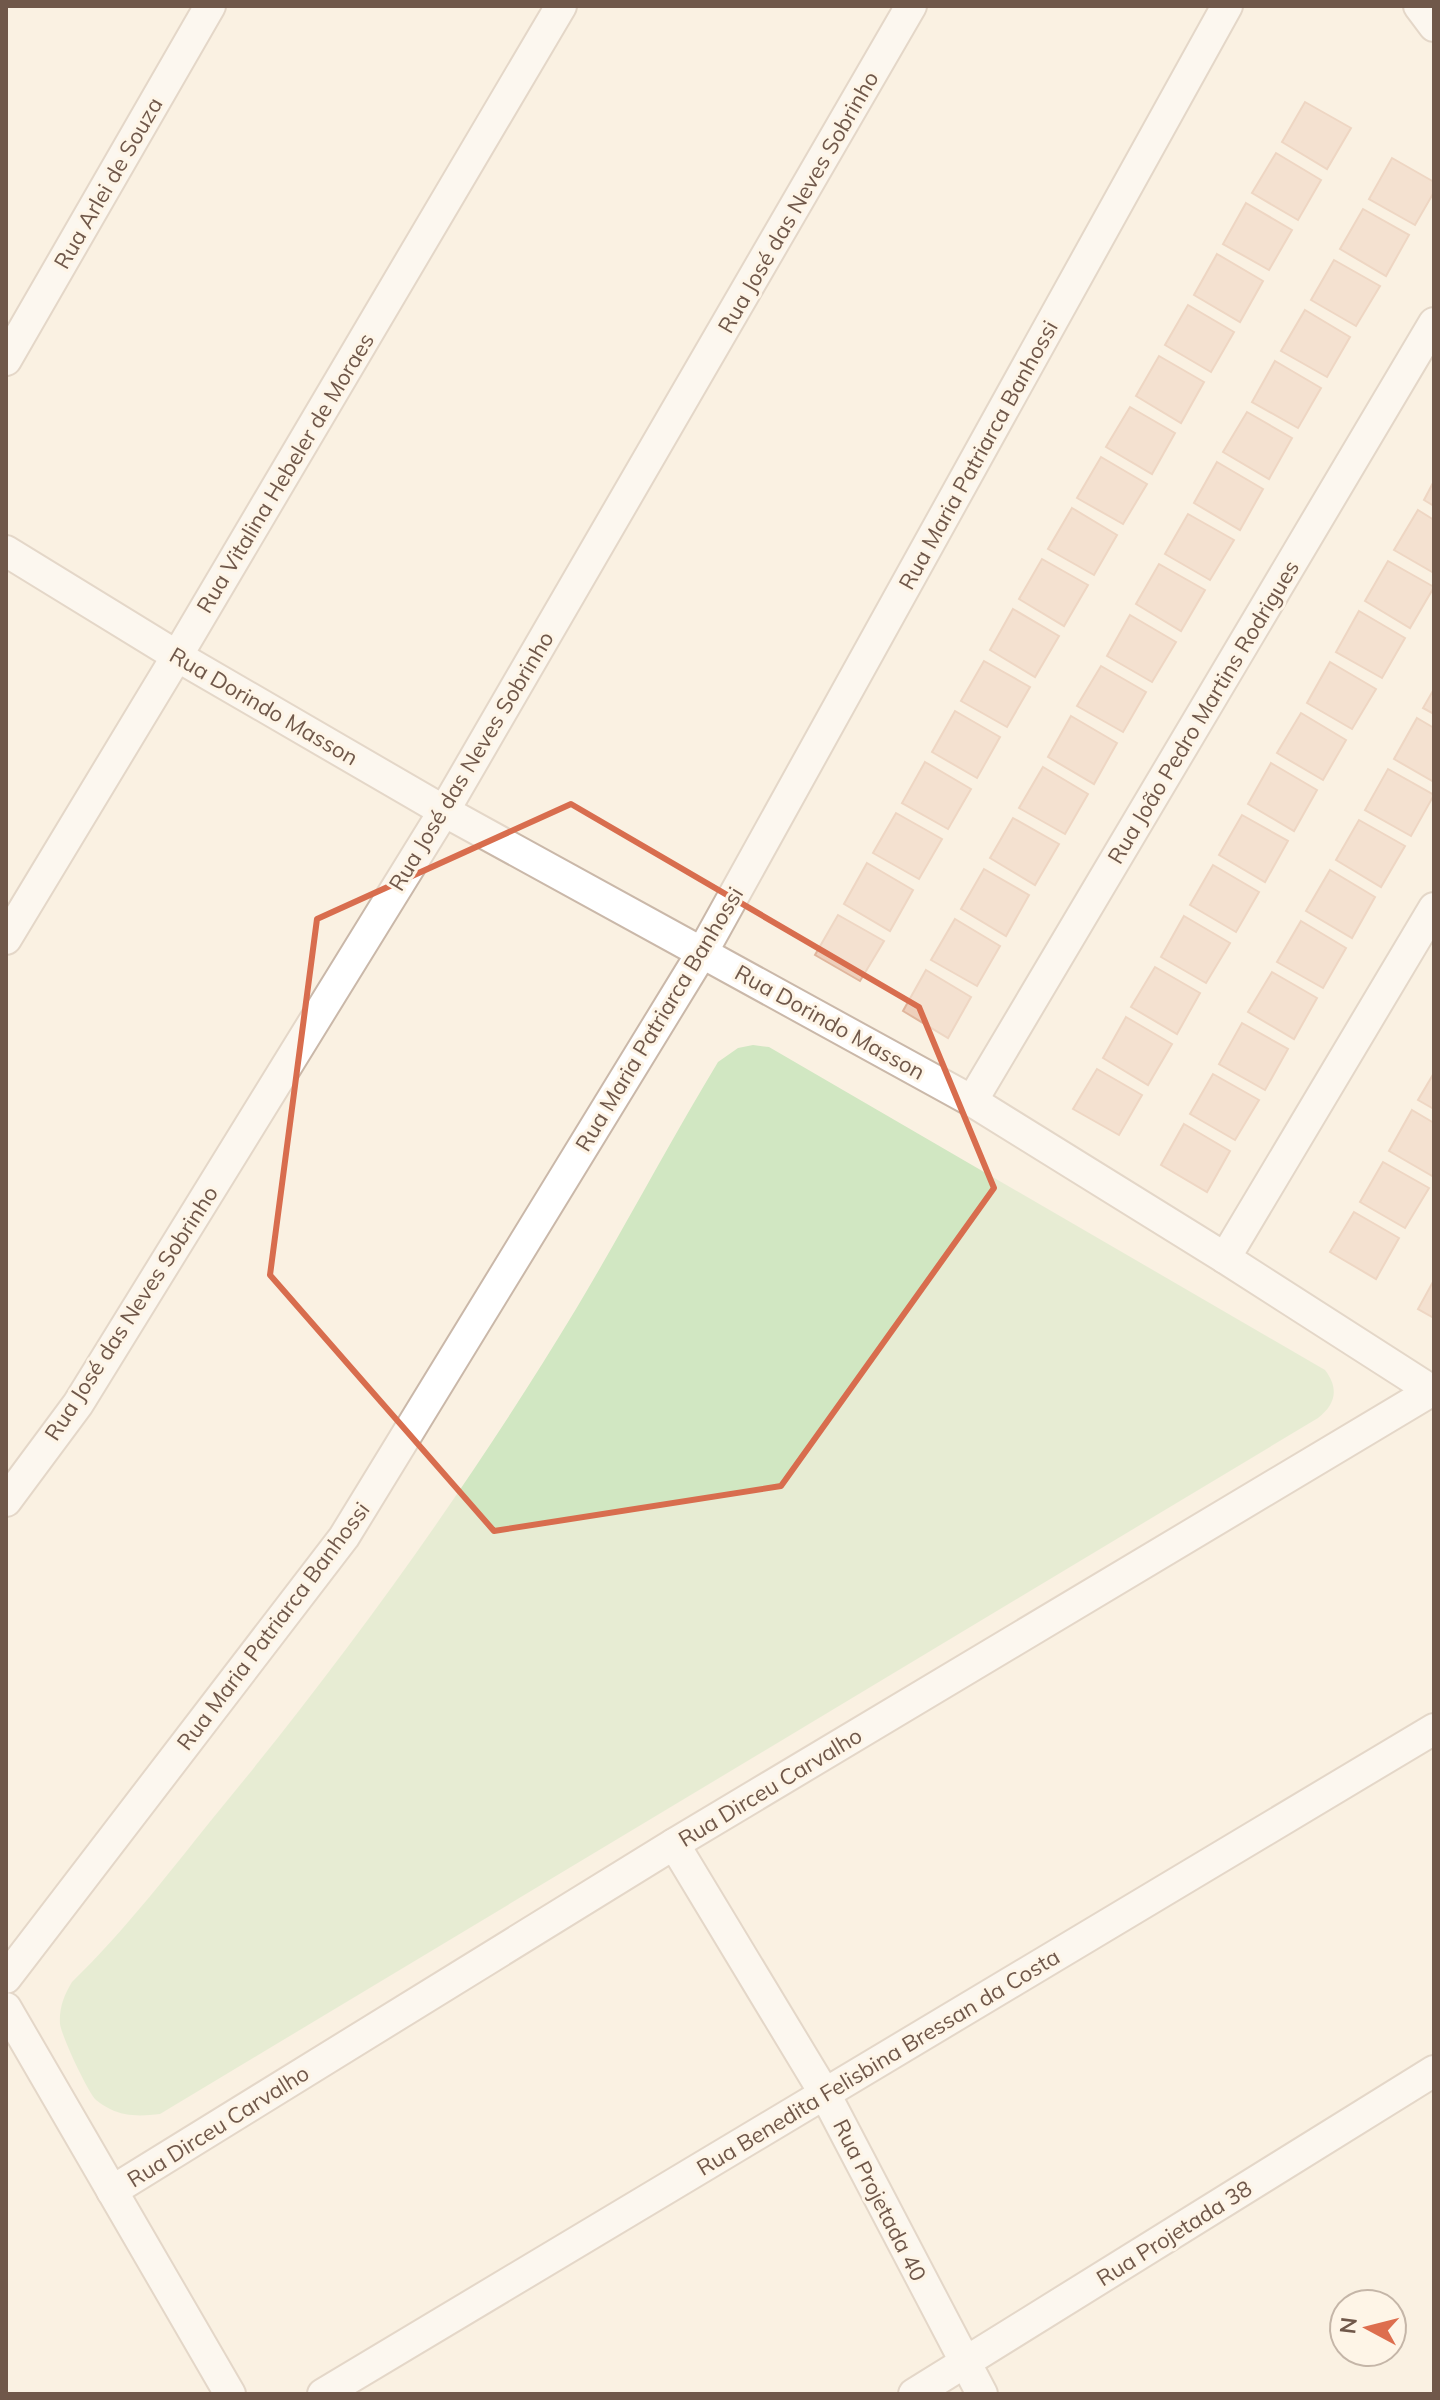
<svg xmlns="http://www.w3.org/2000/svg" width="1440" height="2400" font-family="Mulish,sans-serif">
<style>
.green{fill:#d1e7c2}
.building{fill:#eecfbb;stroke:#e0b69d;stroke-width:2}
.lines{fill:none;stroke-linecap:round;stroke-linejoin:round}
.minor-casing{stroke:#cab8a9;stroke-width:34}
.minor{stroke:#fff;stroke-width:30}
.marked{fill:none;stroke:#d86d4e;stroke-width:6;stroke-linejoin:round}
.labels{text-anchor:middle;stroke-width:6;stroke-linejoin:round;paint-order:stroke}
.street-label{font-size:22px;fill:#70584a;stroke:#fef5e7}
</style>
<rect width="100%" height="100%" fill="#faf1e2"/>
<path class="green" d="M753 1045 769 1047 1325 1370C1339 1388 1336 1404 1318 1418L160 2114C143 2116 126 2117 110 2109 106 2107 98 2102 95 2099 86 2088 62 2037 60 2024 59 2008 64 1995 72 1982 126 1930 174 1866 222 1807 351 1650 471 1483 576 1309 625 1227 669 1143 718 1062L738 1048Z"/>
<g class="building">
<path d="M1305 102 1351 128 1327 169 1282 142Z"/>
<path d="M1276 153 1321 180 1298 220 1252 193Z"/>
<path d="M1392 158 1434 182V192L1415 225 1369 199Z"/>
<path d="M1246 203 1292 230 1269 270 1223 244Z"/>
<path d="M1363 209 1409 235 1386 276 1340 249Z"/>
<path d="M1217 254 1263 281 1240 322 1194 295Z"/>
<path d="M1334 260 1380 286 1356 326 1311 300Z"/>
<path d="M1188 305 1234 332 1211 372 1165 345Z"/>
<path d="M1305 310 1350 337 1327 377 1281 351Z"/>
<path d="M1159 356 1204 382 1181 423 1136 396Z"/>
<path d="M1275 361 1321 388 1298 428 1252 402Z"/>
<path d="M1130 407 1175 433 1152 474 1106 447Z"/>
<path d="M1247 412 1292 438 1269 479 1223 452Z"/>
<path d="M1101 457 1147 484 1123 524 1077 498Z"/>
<path d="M1217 462 1263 489 1240 530 1194 503Z"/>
<path d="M1434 481V506L1424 500Z"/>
<path d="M1072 508 1117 535 1094 575 1048 549Z"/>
<path d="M1418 510 1434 520V573L1394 550Z"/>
<path d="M1188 514 1234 540 1210 580 1165 554Z"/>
<path d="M1042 559 1088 585 1064 626 1019 599Z"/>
<path d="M1388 561 1434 587 1410 628 1365 601Z"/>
<path d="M1159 564 1205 590 1181 631 1136 604Z"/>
<path d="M1013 609 1059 636 1035 677 990 650Z"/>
<path d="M1359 611 1405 638 1382 678 1336 652Z"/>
<path d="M1130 615 1176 642 1152 682 1107 656Z"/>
<path d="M984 661 1030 687 1007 727 961 701Z"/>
<path d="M1330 662 1376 689 1352 729 1307 703Z"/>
<path d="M1101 666 1146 692 1123 732 1077 706Z"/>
<path d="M1434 689V714L1423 708Z"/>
<path d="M955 711 1000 737 977 778 932 752Z"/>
<path d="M1301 713 1346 740 1323 780 1277 753Z"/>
<path d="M1071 716 1117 743 1094 784 1048 757Z"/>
<path d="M1417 718 1434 728V782L1394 759Z"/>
<path d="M925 762 971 789 948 829 902 803Z"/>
<path d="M1271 763 1317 790 1294 831 1248 804Z"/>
<path d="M1043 767 1088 794 1065 834 1019 808Z"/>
<path d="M1388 769 1434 795 1411 836 1365 810Z"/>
<path d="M896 813 942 839 919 879 873 853Z"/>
<path d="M1242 815 1288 841 1265 882 1219 855Z"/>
<path d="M1013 818 1059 844 1035 885 990 858Z"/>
<path d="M1359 820 1405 846 1381 887 1336 860Z"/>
<path d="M867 863 913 890 890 931 844 904Z"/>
<path d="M1213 865 1259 892 1236 932 1190 905Z"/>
<path d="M984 869 1029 895 1006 936 961 909Z"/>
<path d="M1330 870 1375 897 1352 938 1306 911Z"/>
<path d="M838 915 884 941 860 981 815 955Z"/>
<path d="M1184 916 1230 943 1206 983 1161 957Z"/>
<path d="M955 919 1000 946 977 986 931 960Z"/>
<path d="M1301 921 1346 948 1323 988 1277 962Z"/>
<path d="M1155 967 1200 993 1177 1034 1131 1007Z"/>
<path d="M926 970 971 997 948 1038 903 1011Z"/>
<path d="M1272 972 1317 998 1294 1039 1248 1012Z"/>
<path d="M1126 1017 1172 1044 1148 1085 1103 1058Z"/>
<path d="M1242 1023 1288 1049 1265 1090 1219 1064Z"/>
<path d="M1097 1069 1142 1095 1119 1135 1073 1109Z"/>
<path d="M1434 1073V1109L1418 1100Z"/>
<path d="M1213 1074 1259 1100 1235 1140 1190 1114Z"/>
<path d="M1412 1110 1434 1123V1177L1389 1151Z"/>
<path d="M1184 1124 1230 1151 1207 1192 1161 1165Z"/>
<path d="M1383 1162 1429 1188 1405 1228 1360 1202Z"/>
<path d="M1354 1212 1399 1238 1376 1279 1330 1252Z"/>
<path d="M1434 1280V1318L1418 1309Z"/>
</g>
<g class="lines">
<defs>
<g id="minor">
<path d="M1419 6 1434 26"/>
<path d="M6 360 210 6"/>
<path d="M6 551 177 656 444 811 972 1101 1225 1258 1434 1392"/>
<path d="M6 939 177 656 561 6"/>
<path d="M972 1101 1434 323"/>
<path d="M1225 1258 1434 908"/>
<path d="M6 1501 78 1404 444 811 911 6"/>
<path d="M674 1844 825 2094 982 2394"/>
<path d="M6 1978 344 1537 703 951 1227 6"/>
<path d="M6 2008 230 2394"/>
<path d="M112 2191 674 1844 1433 1390"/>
<path d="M323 2394 1434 1729"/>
<path d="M914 2394 1434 2071"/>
</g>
</defs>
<use href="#minor" class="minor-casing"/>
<use href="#minor" class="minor"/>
</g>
<path d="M0 0H1440V2400H0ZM571 804 919 1007 994 1188 781 1486 494 1531 270 1275 317 919Z" fill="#faf1e2" fill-opacity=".55" fill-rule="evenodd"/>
<path class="marked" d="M571 804 919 1007 994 1188 781 1486 494 1531 270 1275 317 919Z"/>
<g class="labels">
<g class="street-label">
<text transform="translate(108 183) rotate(-60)" y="8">Rua Arlei de Souza</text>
<text transform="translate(798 202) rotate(-60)" y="8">Rua José das Neves Sobrinho</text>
<text transform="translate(978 455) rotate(-61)" y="8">Rua Maria Patriarca Banhossi</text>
<text transform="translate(285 473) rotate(-59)" y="8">Rua Vitalina Hebeler de Moraes</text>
<text transform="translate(264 706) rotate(30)" y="8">Rua Dorindo Masson</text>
<text transform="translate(1203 712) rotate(-59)" y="8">Rua João Pedro Martins Rodrigues</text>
<text transform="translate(471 761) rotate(-59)" y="8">Rua José das Neves Sobrinho</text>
<text transform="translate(659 1019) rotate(-59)" y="8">Rua Maria Patriarca Banhossi</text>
<text transform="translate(830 1022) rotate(29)" y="8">Rua Dorindo Masson</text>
<text transform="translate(131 1313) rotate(-57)" y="8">Rua José das Neves Sobrinho</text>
<text transform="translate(273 1626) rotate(-53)" y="8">Rua Maria Patriarca Banhossi</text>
<text transform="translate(770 1787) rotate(-31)" y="8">Rua Dirceu Carvalho</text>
<text transform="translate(878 2062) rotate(-31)" y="8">Rua Benedita Felisbina Bressan da Costa</text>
<text transform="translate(218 2126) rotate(-32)" y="8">Rua Dirceu Carvalho</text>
<text transform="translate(880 2200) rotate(63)" y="8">Rua Projetada 40</text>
<text transform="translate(1174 2233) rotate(-32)" y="8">Rua Projetada 38</text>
</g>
</g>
<rect width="1440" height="2400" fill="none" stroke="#70584a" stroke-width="16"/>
<g transform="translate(1368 2328) rotate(277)"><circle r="38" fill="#fef5e7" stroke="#c5b6a8" stroke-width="2"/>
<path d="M0-6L14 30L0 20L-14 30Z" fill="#dd6e4e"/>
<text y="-12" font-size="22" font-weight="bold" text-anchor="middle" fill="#70584a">N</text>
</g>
</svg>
